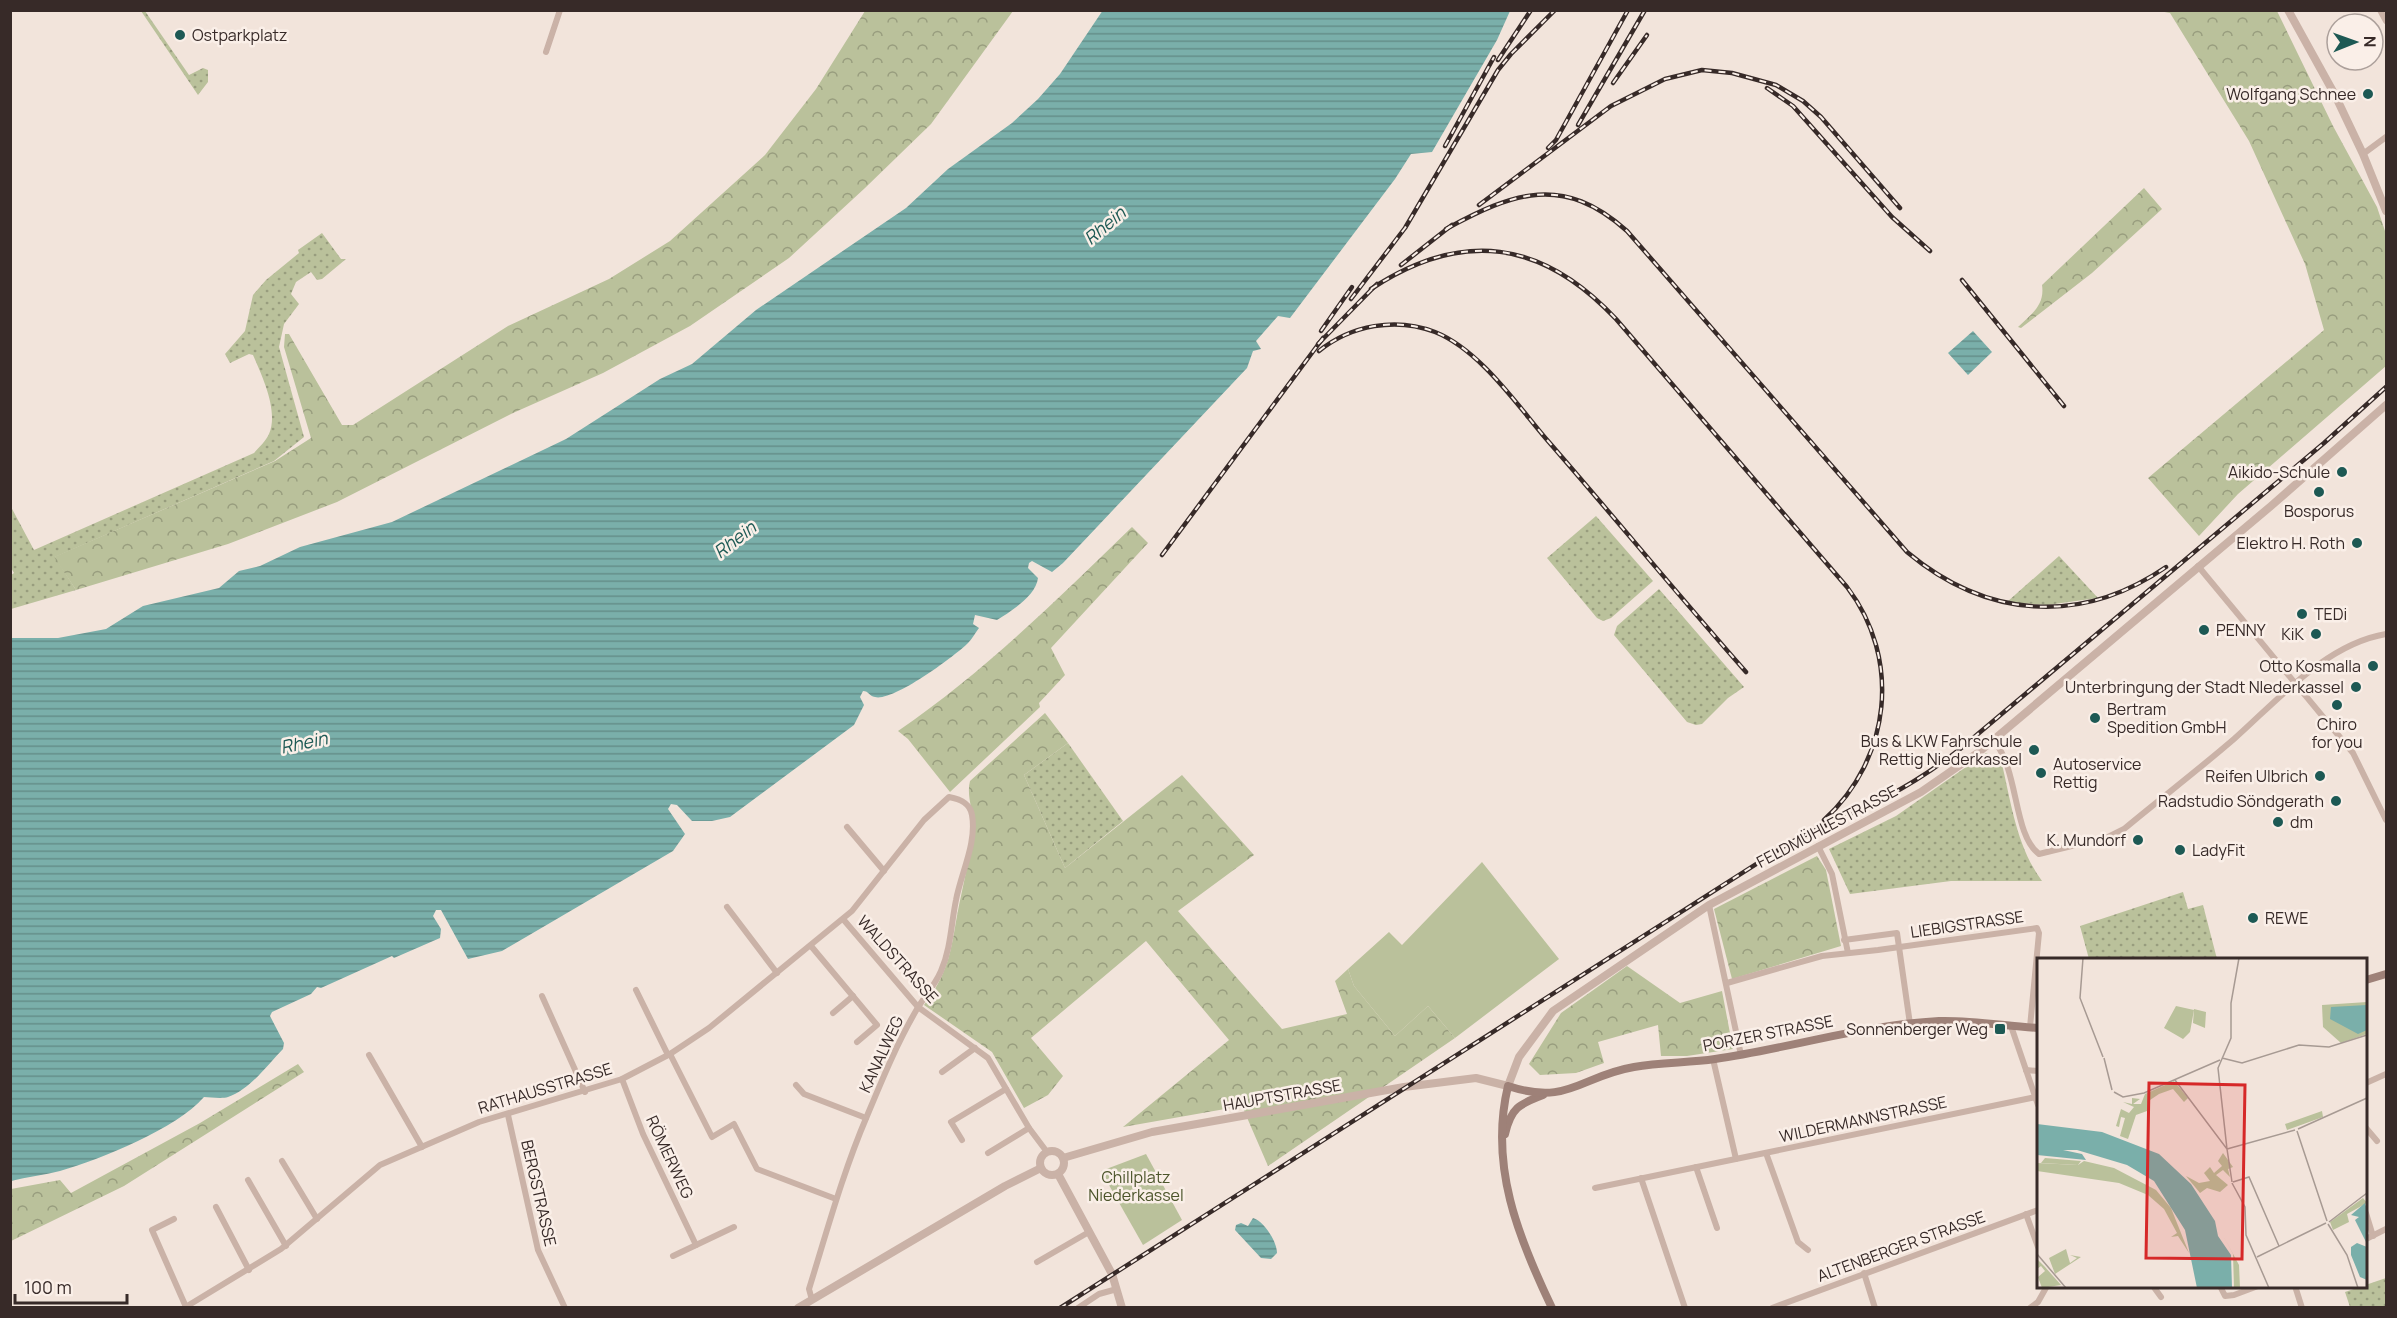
<svg xmlns="http://www.w3.org/2000/svg" width="2397" height="1318" font-family="Manrope,sans-serif">
<style>
.grass{fill:url(#grass-dots)}
.forest{fill:url(#forest-crowns)}
.park{fill:#bac19b}
.water{fill:url(#water-rules)}
.lines{fill:none;stroke-linecap:round;stroke-linejoin:round}
.minor{stroke:#cab2a7;stroke-width:6}
.tertiary{stroke:#cab2a7;stroke-width:8}
.secondary{stroke:#9e8178;stroke-width:8}
.rail-casing{stroke:#372a28;stroke-width:4.5}
.rail{stroke:#faefe8;stroke-width:2;stroke-dasharray:7;stroke-linecap:butt}
.poi-dot{fill:#1d5954;stroke:#faefe8;stroke-width:2}
.labels{text-anchor:middle;stroke-width:5;stroke-linejoin:round;paint-order:stroke}
.poi-label{font-size:16px;fill:#372a28;stroke:#faefe8;text-anchor:end}
.street-label{font-size:16px;fill:#372a28;stroke:#faefe8}
.park-label{font-size:16px;fill:#4c552b;stroke:#faefe8}
.water-label{font-size:18px;font-style:italic;fill:#1d5954;stroke:#faefe8}
.inset-road{fill:none;stroke:#a79a93;stroke-width:1.5}
.view{fill:#d62828;fill-opacity:0.15;stroke:#d62828;stroke-width:3}
.inset-edge{fill:none;stroke:#372a28;stroke-width:3}
</style>
<defs>
<pattern id="grass-dots" width="8" height="8" patternUnits="userSpaceOnUse" patternTransform="scale(1.5)"><rect width="8" height="8" fill="#bac19b"/><path d="M2 2h.1M6 6h.1" fill="none" stroke="#989d7e" stroke-width="1.8" stroke-linecap="round"/></pattern>
<pattern id="forest-crowns" width="20" height="18" patternUnits="userSpaceOnUse" patternTransform="scale(1.5)"><rect width="20" height="18" fill="#bac19b"/><path d="M2 6a3 3 0 1 1 6 0M12 15a3 3 0 1 1 6 0" fill="none" stroke="#989d7e"/></pattern>
<pattern id="water-rules" width="6" height="5" patternUnits="userSpaceOnUse" patternTransform="scale(1.5)"><rect width="6" height="5" fill="#7aafaa"/><path d="M0 2.5h6" fill="none" stroke="#658f8a"/></pattern>
</defs>
<rect width="100%" height="100%" fill="#f2e4db"/>
<g class="grass">
<path d="M141 11H145L189 75 203 68 208 70V82L198 95Z"/>
<path d="M322 233 341 259H346L322 279 317 280 311 272 296 282 291 294 299 304 284 324 279 347 304 437 274 461 55 557 76 590 11 609V575L14 573 10 566V505L34 550 254 453C259 447 266 441 269 434 279 411 262 376 253 355L249 354 230 363 225 354 245 331 253 295 266 280 299 253 298 250Z"/>
<path d="M1596 516 1653 581 1611 618 1603 621 1597 618 1547 558Z"/>
<path d="M2059 556 2098 598 2047 605 2007 602Z"/>
<path d="M1659 589 1744 687 1728 698 1702 724 1696 725 1687 722 1614 635 1617 626Z"/>
<path d="M1068 743 1123 821 1065 868 1024 775Z"/>
<path d="M1986 753 2001 760C2011 801 2016 846 2042 881H1951L1850 894 1829 849 1896 816Z"/>
<path d="M2183 892 2188 909 2203 905 2217 959H2089L2080 926Z"/>
<path d="M2386 1278V1307H2350L2345 1292Z"/>
</g>
<g class="forest">
<path d="M865 11H1013L931 124 865 188 789 258 690 326 603 373 513 413 337 502 228 544 76 590 54 557 275 461 311 438 284 347 285 334H289L342 425H353L508 326 609 279 670 241 765 155 816 89Z"/>
<path d="M2159 11H2277L2333 126 2377 207 2386 234V366L2238 494 2199 536 2148 478 2324 330 2305 264 2249 141 2170 13Z"/>
<path d="M2144 188 2162 209 2092 273 2021 328 2018 327C2032 314 2045 305 2042 285Z"/>
<path d="M1132 527 1148 543 1051 648 1065 675 1039 703 1040 707 950 792 908 739 898 731C984 672 1058 599 1132 527Z"/>
<path d="M1045 713 1068 743 1024 775 1065 868 1182 775 1254 855 1178 911 1282 1029 1347 1014 1335 981 1348 969 1354 986 1395 1036 1428 1006 1455 1038 1268 1166 1242 1106 1123 1127 1229 1040 1146 941 1031 1038 1063 1076 1048 1095 1024 1108 992 1052 924 1005C954 966 951 940 961 896 966 872 971 851 973 827 974 812 966 796 970 781Z"/>
<path d="M1817 856 1826 870 1841 946 1732 979 1714 909Z"/>
<path d="M1627 966 1680 1003 1722 991 1733 1049 1687 1056H1661L1658 1025 1598 1042 1604 1063 1576 1073 1540 1075 1529 1064 1561 1013Z"/>
<path d="M298 1064 304 1072 124 1186 11 1241V1189L60 1180 71 1193 200 1123Z"/>
</g>
<g class="park">
<path d="M1482 862 1559 959 1455 1038 1428 1006 1395 1036 1354 986 1348 969 1389 932 1402 945Z"/>
<path d="M1146 1154 1182 1220 1143 1245 1101 1171Z"/>
</g>
<g class="water">
<path d="M1103 10 1510 11 1497 40 1432 152 1411 154 1395 179 1290 318 1278 316 1256 341 1261 349 1253 351 1247 368 1063 563 1052 572 1032 561 1029 563 1028 568 1038 578C1036 596 1011 611 997 620L975 615 973 624 979 628C975 633 972 639 968 643 955 656 893 702 875 697 869 696 869 691 863 691L860 697 864 705 854 725 730 817 712 821H692L677 805 671 804 668 809 685 834 673 851 526 937 502 951 468 959 441 910H436L433 916 441 929 440 938 394 958 392 956 321 988 317 987 311 994 272 1012 270 1016 284 1043 283 1049C268 1064 250 1090 228 1097 221 1099 211 1097 204 1097 176 1129 101 1159 60 1171 44 1175 27 1177 11 1181V638H58L106 629 143 606 219 588 239 571 260 566 300 547 392 522 566 439 660 379 692 364 756 310 906 208 948 169 1012 123 1038 99 1060 74Z"/>
<path d="M1973 331 1992 352 1968 375 1948 353Z"/>
<path d="M1253 1218C1264 1221 1277 1242 1277 1253L1271 1259 1261 1258 1235 1230 1236 1225 1241 1223 1248 1226Z"/>
</g>
<g class="lines">
<g class="minor">
<path d="M2380 10 2386 21"/>
<path d="M546 52 560 10"/>
<path d="M2363 154 2386 137"/>
<path d="M2198 566 2353 753 2386 820"/>
<path d="M1994 741C2019 770 2013 835 2039 854L2108 837 2124 829C2160 799 2198 770 2234 739 2278 700 2326 644 2386 634"/>
<path d="M847 827 884 871"/>
<path d="M1818 846 1832 874 1848 953"/>
<path d="M1709 905 1741 1055"/>
<path d="M727 907 777 973"/>
<path d="M843 919 918 1007 988 1058 1029 1128 1047 1152"/>
<path d="M1844 940 1897 933 1910 1024"/>
<path d="M811 946 877 1025 857 1042"/>
<path d="M1727 983 1822 956 1878 950 2037 928 2039 933 2030 1027"/>
<path d="M636 990 668 1055"/>
<path d="M542 996 585 1092"/>
<path d="M833 1013 853 996"/>
<path d="M2011 1026 2038 1105"/>
<path d="M670 1054 712 1137 734 1124 757 1169 836 1199"/>
<path d="M369 1055 422 1147"/>
<path d="M1713 1059 1736 1159"/>
<path d="M2026 1070 2038 1071"/>
<path d="M942 1072 975 1048"/>
<path d="M622 1079 643 1134 696 1245"/>
<path d="M2366 1083 2386 1074"/>
<path d="M796 1085 804 1094 866 1118"/>
<path d="M508 1115 538 1250 565 1308"/>
<path d="M2366 1128 2377 1141"/>
<path d="M962 1140 951 1122 1006 1089"/>
<path d="M988 1153 1029 1128"/>
<path d="M1766 1153 1798 1242 1808 1250"/>
<path d="M282 1161 317 1219"/>
<path d="M1696 1167 1717 1228"/>
<path d="M1641 1178 1685 1308"/>
<path d="M248 1180 286 1246"/>
<path d="M1595 1188 2036 1097"/>
<path d="M216 1207 249 1270"/>
<path d="M2366 1213 2373 1236"/>
<path d="M2026 1214 2038 1247"/>
<path d="M174 1219 152 1230 186 1307"/>
<path d="M2366 1239 2386 1229"/>
<path d="M673 1256 734 1227"/>
<path d="M1037 1262 1089 1232"/>
<path d="M1864 1273 1875 1308"/>
<path d="M2153 1286 2161 1297"/>
<path d="M2220 1286 2225 1296 2234 1295 2258 1286"/>
<path d="M2295 1286 2302 1308"/>
<path d="M184 1308 281 1249 380 1165 479 1122 622 1079 670 1054 709 1028 852 911 924 820 949 797C960 799 970 803 972 815 977 843 961 873 956 900 951 924 951 948 941 971 935 985 925 996 917 1009 897 1043 882 1080 867 1116 843 1172 827 1231 809 1289L812 1300"/>
<path d="M1078 1308 1099 1294 1117 1289"/>
<path d="M1772 1308 2038 1210"/>
<path d="M2030 1308 2038 1302 2047 1286"/>
</g>
<g class="tertiary">
<path d="M2288 10 2335 95 2363 154 2386 211"/>
<circle cx="1052" cy="1163" r="12"/>
<path d="M1063 1158 1152 1132 1404 1087 1476 1078 1508 1086 1519 1057 1553 1011 1709 905 1921 792 1979 752 2271 506 2386 405"/>
<path d="M1058 1174 1112 1274 1122 1308"/>
<path d="M798 1308 1005 1186 1041 1168"/>
</g>
<g class="secondary">
<path d="M2366 980 2386 974"/>
<path d="M1505 1134C1511 1108 1519 1104 1543 1095"/>
<path d="M1552 1308C1518 1237 1489 1165 1508 1086 1569 1106 1580 1076 1634 1067 1661 1062 1688 1063 1715 1059 1790 1048 1863 1025 1939 1021 1972 1020 2005 1026 2038 1028"/>
</g>
<defs>
<g id="rail">
<path d="M1498 60 1531 10"/>
<path d="M1613 83 1647 35"/>
<path d="M1767 88 1793 106 1892 217 1930 251"/>
<path d="M1578 125 1645 10"/>
<path d="M1445 146 1494 57"/>
<path d="M1548 148 1556 140 1628 10"/>
<path d="M1479 205 1611 106 1665 79 1702 70 1732 73 1776 85 1803 101 1821 117 1900 208"/>
<path d="M1446 229C1514 192 1563 174 1627 231L1907 552C1986 618 2080 626 2166 567"/>
<path d="M1401 265 1452 225"/>
<path d="M1962 280 2064 406"/>
<path d="M1371 289C1462 229 1542 240 1616 319L1847 587C1902 659 1891 759 1824 820"/>
<path d="M1351 299 1405 228 1498 70 1511 54 1555 10"/>
<path d="M1321 331 1352 287"/>
<path d="M1318 344 1377 284"/>
<path d="M1319 351C1351 325 1396 317 1435 332 1480 350 1517 405 1548 441 1615 518 1679 596 1746 672"/>
<path d="M1162 555 1323 338"/>
<path d="M1060 1308 1786 845C1819 827 1854 814 1886 797 1913 783 1937 767 1960 749L2324 443 2386 387"/>
</g>
</defs>
<use href="#rail" class="rail-casing"/>
<use href="#rail" class="rail"/>
</g>
<g class="poi-dot">
<circle cx="180" cy="35" r="6"/>
<circle cx="2368" cy="94" r="6"/>
<circle cx="2342" cy="472" r="6"/>
<circle cx="2319" cy="492" r="6"/>
<circle cx="2357" cy="543" r="6"/>
<circle cx="2302" cy="614" r="6"/>
<circle cx="2204" cy="630" r="6"/>
<circle cx="2316" cy="634" r="6"/>
<circle cx="2373" cy="666" r="6"/>
<circle cx="2356" cy="687" r="6"/>
<circle cx="2337" cy="705" r="6"/>
<circle cx="2095" cy="718" r="6"/>
<circle cx="2034" cy="750" r="6"/>
<circle cx="2041" cy="773" r="6"/>
<circle cx="2320" cy="776" r="6"/>
<circle cx="2336" cy="801" r="6"/>
<circle cx="2278" cy="822" r="6"/>
<circle cx="2138" cy="840" r="6"/>
<circle cx="2180" cy="850" r="6"/>
<circle cx="2253" cy="918" r="6"/>
<rect x="1994" y="1023" width="12" height="12" rx="3"/>
</g>
<g class="labels">
<g class="poi-label">
<text x="192" y="41" text-anchor="start">Ostparkplatz</text>
<text x="2356" y="100">Wolfgang Schnee</text>
<text x="2330" y="478">Aikido-Schule</text>
<text x="2319" y="517" text-anchor="middle">Bosporus</text>
<text x="2345" y="549">Elektro H. Roth</text>
<text x="2314" y="620" text-anchor="start">TEDi</text>
<text x="2216" y="636" text-anchor="start">PENNY</text>
<text x="2304" y="640">KiK</text>
<text x="2361" y="672">Otto Kosmalla</text>
<text x="2344" y="693">Unterbringung der Stadt NIederkassel</text>
<text x="2107" y="715" text-anchor="start">Bertram<tspan x="2107" dy="18">Spedition GmbH</tspan></text>
<text x="2337" y="730" text-anchor="middle">Chiro<tspan x="2337" dy="18">for you</tspan></text>
<text x="2022" y="747">Bus &amp; LKW Fahrschule<tspan x="2022" dy="18">Rettig Niederkassel</tspan></text>
<text x="2053" y="770" text-anchor="start">Autoservice<tspan x="2053" dy="18">Rettig</tspan></text>
<text x="2308" y="782">Reifen Ulbrich</text>
<text x="2324" y="807">Radstudio Söndgerath</text>
<text x="2290" y="828" text-anchor="start">dm</text>
<text x="2126" y="846">K. Mundorf</text>
<text x="2192" y="856" text-anchor="start">LadyFit</text>
<text x="2265" y="924" text-anchor="start">REWE</text>
<text x="1988" y="1035">Sonnenberger Weg</text>
</g>
<g class="street-label">
<text transform="translate(1827 826) rotate(-28)" y="6">FELDMÜHLESTRASSE</text>
<text transform="translate(1967 924) rotate(-8)" y="6">LIEBIGSTRASSE</text>
<text transform="translate(898 959) rotate(48)" y="6">WALDSTRASSE</text>
<text transform="translate(1768 1033) rotate(-11)" y="6">PORZER STRASSE</text>
<text transform="translate(881 1054) rotate(-65)" y="6">KANALWEG</text>
<text transform="translate(545 1088) rotate(-17)" y="6">RATHAUSSTRASSE</text>
<text transform="translate(1282 1095) rotate(-10)" y="6">HAUPTSTRASSE</text>
<text transform="translate(1863 1119) rotate(-12)" y="6">WILDERMANNSTRASSE</text>
<text transform="translate(670 1157) rotate(65)" y="6">RÖMERWEG</text>
<text transform="translate(539 1193) rotate(77)" y="6">BERGSTRASSE</text>
<text transform="translate(1901 1246) rotate(-20)" y="6">ALTENBERGER STRASSE</text>
</g>
<g class="park-label">
<text x="1136" y="1183">Chillplatz<tspan x="1136" dy="18">Niederkassel</tspan></text>
</g>
<g class="water-label">
<text transform="translate(1105 226) rotate(-40)" y="6">Rhein</text>
<text transform="translate(735 540) rotate(-38)" y="6">Rhein</text>
<text transform="translate(304 743) rotate(-12)" y="6">Rhein</text>
</g>
</g>
<g transform="translate(2037 958)">
<rect width="330" height="330" fill="#f2e4db"/>
<path d="M8 200 44 203 41 207 4 205ZM326 240 330 245 310 256 312 264 296 272 293 264ZM29 291 33 305 40 300 33 297 44 299 18 316 12 300Z" fill="#bac19b"/>
<path d="M137 123 151 140 147 144 136 131 122 136 113 142 110 153 99 157 91 181 83 178 88 160 84 159 82 169 79 168 84 151 92 155 97 149 86 144 95 146V140L103 141 96 146H104L108 136ZM285 153 286 159 250 172 248 166ZM186 195 196 209 191 211 193 219 186 212 179 217 191 227 183 234 170 230 163 235 149 218 162 225 173 223 167 215 173 209 177 215 185 208 181 203ZM47 203 77 210 119 232 134 250 152 295 141 278 134 279 140 275 127 251 111 237 82 225 0 213V205L41 207ZM187 279 202 307 203 330H197L196 296ZM0 301 8 309 24 327 5 330 1 319 8 313 4 308 0 311Z" fill="#bac19b"/>
<path d="M157 51 169 54 168 70 156 65Z" fill="#bac19b"/>
<path d="M330 44V76L304 85 286 69 285 47ZM139 48 157 52 153 74 146 81 127 70Z" fill="#bac19b"/>
<path d="M330 47V72L321 76 293 61 294 49ZM0 166 65 174 122 196 154 226 178 263 181 278 194 297 195 330H160L148 272 117 223 90 207 40 192H26L45 196 49 202 0 197ZM328 245 330 252V286L318 262 322 259 314 257ZM320 285 330 289V322L323 319 314 297V289Z" fill="#7aafaa"/>
<path class="inset-road" d="M46 0 43 40 66 99M202 0 194 45V80L181 110 190 191 258 172M67 100 75 132M185 100 205 105 262 87 292 89 330 77M138 122 190 191 195 224M77 134 86 139 107 135 183 102M261 171 330 140M260 173 290 263M196 224 212 219 242 288M195 225 208 249 209 277 232 330M292 264 330 235M291 266 310 297 321 330M0 296 29 330M220 299 289 265"/>
<path class="view" d="M112 125 208 127 205 301 109 300Z"/>
<rect width="330" height="330" class="inset-edge"/>
</g>
<rect width="2397" height="1318" fill="none" stroke="#372a28" stroke-width="24"/>
<g transform="translate(2355 42) rotate(89)"><circle r="28" fill="#faefe8" stroke="#aca09b" stroke-width="1.5"/>
<path d="M0-4.5L10 22L0 15L-10 22Z" fill="#1d5954"/>
<text y="-9" font-size="16" font-weight="bold" text-anchor="middle" fill="#372a28">N</text>
</g>
<path d="M15 1294v9h112v-9" fill="none" stroke="#372a28" stroke-width="3"/>
<text x="24" y="1294" font-size="18" fill="#372a28" stroke="#faefe8" stroke-width="4.5" paint-order="stroke">100 m</text>
</svg>
